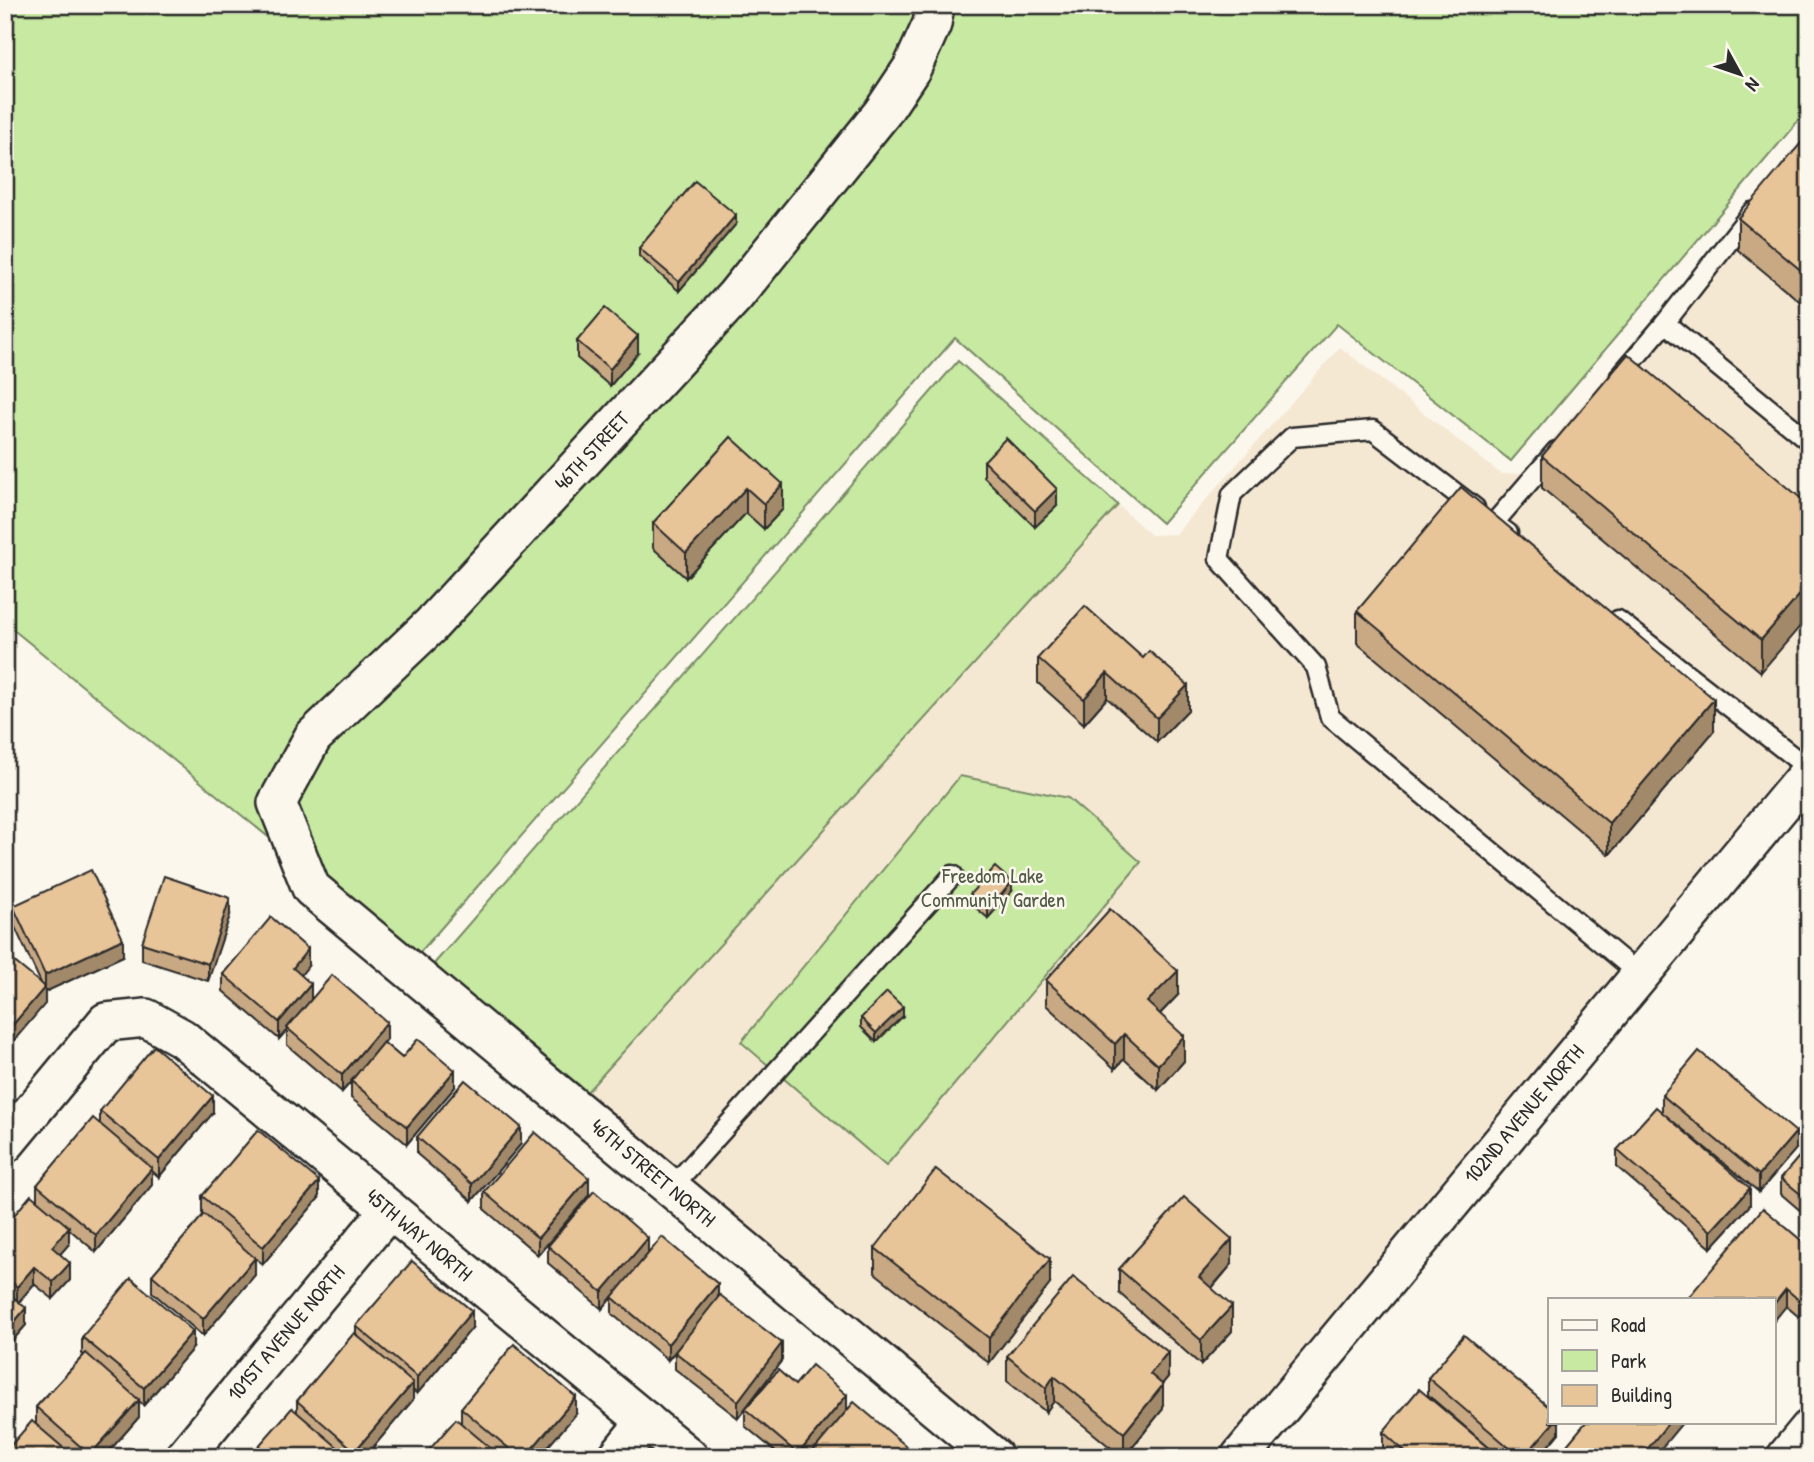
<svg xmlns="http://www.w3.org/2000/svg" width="1814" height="1462" font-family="'Patrick Hand',sans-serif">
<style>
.built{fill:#f5e8d3}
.green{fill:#c7e9a2;stroke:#798a66;stroke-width:2}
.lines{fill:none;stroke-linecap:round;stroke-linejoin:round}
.service-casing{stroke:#2b2b2b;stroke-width:23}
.minor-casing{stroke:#2b2b2b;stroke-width:42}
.service{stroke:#fbf7ec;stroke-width:18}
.minor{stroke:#fbf7ec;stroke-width:37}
.wall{fill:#c8a984;stroke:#2b2b2b;stroke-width:2}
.shaded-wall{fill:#a2896b;stroke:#2b2b2b;stroke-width:2}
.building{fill:#e8c499;stroke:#2b2b2b;stroke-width:2}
.labels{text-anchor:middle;stroke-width:5;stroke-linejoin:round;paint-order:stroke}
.street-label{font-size:21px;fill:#2b2b2b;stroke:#fbf7ec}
.park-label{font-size:21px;fill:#525a49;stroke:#fbf7ec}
</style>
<rect width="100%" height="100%" fill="#fbf7ec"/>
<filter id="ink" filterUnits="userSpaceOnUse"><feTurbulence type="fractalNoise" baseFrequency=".0143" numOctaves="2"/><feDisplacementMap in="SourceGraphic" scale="14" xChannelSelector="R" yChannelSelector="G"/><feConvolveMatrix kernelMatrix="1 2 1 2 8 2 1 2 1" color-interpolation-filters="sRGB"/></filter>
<g filter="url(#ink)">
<path class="built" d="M1809 136V739L1213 1457H1024L586 1093 1118 505 1151 535 1176 534 1340 347 1501 474 1524 473Z"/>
<g class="green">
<path d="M5 5H1809V108L1511 461 1337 324 1162 523 955 338 416 957 5 623Z"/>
<path d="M958 361 1118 505 586 1093 433 965Z"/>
<path d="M960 776 1068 798 1141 862 886 1166 741 1042Z"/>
</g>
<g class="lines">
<defs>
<g id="service">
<path d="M1752 212 1665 323 1809 441"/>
<path d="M1620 376 1665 323"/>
<path d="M1475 508 1373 430 1292 437 1232 494 1219 559 1316 667 1330 717 1640 975"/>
<path d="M1508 533 1494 523 1556 451"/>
<path d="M1618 620 1809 769"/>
<path d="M671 1188 953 875"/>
</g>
<g id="minor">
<path d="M935 5 932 24 912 68 882 113 735 296 430 626 313 737 277 803 311 888 994 1457"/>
<path d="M5 1144 106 1022 146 1018 182 1038 689 1457"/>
<path d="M184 1457 389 1210"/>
<path d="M617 1457 646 1421"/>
<path d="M1240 1457 1809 772"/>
<path d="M1786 1457 1809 1429"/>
</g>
</defs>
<use href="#service" class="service-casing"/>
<use href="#minor" class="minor-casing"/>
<use href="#service" class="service"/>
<use href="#minor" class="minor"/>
</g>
<g class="wall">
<path d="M1809 140V309L1738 250V218Z"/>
<path d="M736 224 679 291 639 256V248Z"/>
<path d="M577 341 638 353 610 386 577 358Z"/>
<path d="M731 437 783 509 764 529 746 513 686 578 653 548V523Z"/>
<path d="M1542 456 1809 505 1761 672 1542 488Z"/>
<path d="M984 461 1057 506 1035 527 984 477Z"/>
<path d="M1357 611 1714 731 1609 855 1357 643Z"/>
<path d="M1038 658H1143L1188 710 1157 742 1107 698 1084 724 1038 683Z"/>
<path d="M1012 891 988 918 970 903V894Z"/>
<path d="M13 906 123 956 45 992V991V1004L42 985 13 923Z"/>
<path d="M230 915 208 981 142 960V943Z"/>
<path d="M308 966 301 975 311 999 387 1039 384 1043 402 1058 455 1087 407 1144 351 1098V1082L342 1092 287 1045V1030L279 1039 223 991V974Z"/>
<path d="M1046 980 1178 995 1160 1014 1184 1061 1158 1090 1124 1059 1115 1069 1046 1005Z"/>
<path d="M903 1016 876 1042 861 1027V1018Z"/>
<path d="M1662 1095 1796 1149 1759 1192 1664 1114 1750 1205 1711 1248 1617 1167V1150L1662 1112Z"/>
<path d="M100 1111 213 1113 159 1177 152 1171V1185L96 1252 69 1229V1244L60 1254 70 1280 53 1299 34 1284 19 1302 26 1325 5 1349V1226L37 1200V1185L100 1124Z"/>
<path d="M417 1137 521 1144 472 1201 417 1154Z"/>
<path d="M1809 1145V1218L1781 1194V1178Z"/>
<path d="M484 1192 589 1195 538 1255 484 1209Z"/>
<path d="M202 1196 319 1198 263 1264 255 1258V1275L203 1336 152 1292V1275L204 1215 202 1213Z"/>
<path d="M548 1246 648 1254 718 1298 782 1360 747 1406 795 1385 847 1410 911 1457H782L745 1426V1409L738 1418 675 1369V1352L685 1340 668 1360 612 1314V1297L602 1309 548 1263Z"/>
<path d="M1809 1247 1799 1317 1786 1306 1774 1321V1299Z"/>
<path d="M875 1248 1050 1284 989 1363 875 1273Z"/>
<path d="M1232 1264 1212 1288 1232 1331 1201 1365 1119 1293V1269Z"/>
<path d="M356 1326 472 1328 417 1394 413 1390V1400L365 1457H249L297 1412V1401L356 1335Z"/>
<path d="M82 1337 193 1348 144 1405 139 1401V1417L104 1457H5L36 1424V1407L84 1355 82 1354Z"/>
<path d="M1007 1356 1168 1377 1162 1384 1163 1409 1125 1457H1122L1054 1401 1046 1412 1007 1381Z"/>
<path d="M1428 1378 1559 1422V1433L1539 1457H1500L1428 1395Z"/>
<path d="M461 1408 576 1414 539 1457H423L461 1423Z"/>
<path d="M1383 1432 1500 1457H1391L1383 1449Z"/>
</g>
<g class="shaded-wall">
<path d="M736 215V224L679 291V282Z"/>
<path d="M638 336V353L610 386V369Z"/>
<path d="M783 484V509L764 529V504Z"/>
<path d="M746 488V513L686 578V553Z"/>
<path d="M1057 489V506L1035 527V511Z"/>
<path d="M1809 584V616L1761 672V640Z"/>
<path d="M1107 673V698L1084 724V699Z"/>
<path d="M1188 685V710L1157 742V718Z"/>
<path d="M1714 699V731L1609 855V823Z"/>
<path d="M1012 882V891L988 918V910Z"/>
<path d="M230 898V915L208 981V964Z"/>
<path d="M123 939V956L45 992V975Z"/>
<path d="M308 949V966L293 985V968Z"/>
<path d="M1178 971V995L1147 1027V1002Z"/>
<path d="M311 984V1001L287 1028V1030L279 1039V1022Z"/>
<path d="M45 987V1004L5 1051V1034Z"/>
<path d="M903 1007V1016L876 1042V1033Z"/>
<path d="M387 1022V1039L342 1092V1075Z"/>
<path d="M1124 1034V1059L1115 1069V1044Z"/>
<path d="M1184 1036V1061L1158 1090V1065Z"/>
<path d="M455 1070V1087L407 1144V1127Z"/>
<path d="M213 1096V1113L159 1177V1160Z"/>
<path d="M521 1127V1144L472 1201V1184Z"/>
<path d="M1796 1132V1149L1759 1192V1175Z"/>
<path d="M152 1168V1185L96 1252V1235Z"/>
<path d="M589 1178V1195L538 1255V1238Z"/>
<path d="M319 1181V1198L263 1264V1247Z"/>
<path d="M1750 1188V1205L1711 1248V1231Z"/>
<path d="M69 1227V1244L52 1264V1247Z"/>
<path d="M648 1238V1255L602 1309V1292Z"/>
<path d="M1232 1239V1264L1199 1302V1277Z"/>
<path d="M255 1258V1275L203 1336V1319Z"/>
<path d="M1050 1259V1284L989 1363V1338Z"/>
<path d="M70 1263V1280L53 1299V1282Z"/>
<path d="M34 1267V1284L17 1304V1287Z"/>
<path d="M718 1284V1300L668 1360V1344Z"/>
<path d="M1809 1288V1305L1799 1317V1300Z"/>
<path d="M1786 1289V1306L1774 1321V1304Z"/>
<path d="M1232 1306V1331L1201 1365V1340Z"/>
<path d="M26 1308V1325L5 1349V1333Z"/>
<path d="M472 1311V1328L417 1394V1377Z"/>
<path d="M193 1331V1348L144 1405V1388Z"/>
<path d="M782 1343V1360L738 1418V1401Z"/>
<path d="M1168 1352V1377L1150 1399V1374Z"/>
<path d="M1054 1376V1401L1046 1412V1388Z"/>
<path d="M413 1383V1400L365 1457H355V1451Z"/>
<path d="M1163 1385V1409L1124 1457V1433Z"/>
<path d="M847 1395V1412L809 1457H798V1454Z"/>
<path d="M576 1397V1414L539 1457H525Z"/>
<path d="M139 1400V1417L104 1457H90V1455Z"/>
<path d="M1554 1422H1559V1433L1539 1457H1524Z"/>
<path d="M1669 1422H1683L1654 1457H1641Z"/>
<path d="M911 1450V1457H905Z"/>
</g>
<g class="building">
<path d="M1806 137 1809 140V277L1738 218Z"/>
<path d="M695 181 736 215 679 282 639 248Z"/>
<path d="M605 308 638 336 610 369 577 341Z"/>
<path d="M1628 354 1809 505V584L1761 640 1542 456Z"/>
<path d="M731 437 783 484 764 504 746 488 686 553 653 523Z"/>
<path d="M1006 438 1057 489 1035 511 984 461Z"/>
<path d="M1461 487 1714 699 1609 823 1357 611Z"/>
<path d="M1085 606 1143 658 1149 651 1188 685 1157 718 1107 673 1084 699 1038 658Z"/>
<path d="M995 867 1012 882 988 910 970 894Z"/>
<path d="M91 870 123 939 45 975 13 906Z"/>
<path d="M164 876 230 898 208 964 142 943Z"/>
<path d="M1110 909 1178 971 1147 1002 1184 1036 1158 1065 1124 1034 1115 1044 1046 980Z"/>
<path d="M271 917 308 949 293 968 311 984 279 1022 223 974Z"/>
<path d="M5 954 45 987 5 1034Z"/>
<path d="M332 975 387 1022 342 1075 287 1028Z"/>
<path d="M887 992 903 1007 876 1033 861 1018Z"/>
<path d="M418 1039 455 1070 407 1127 351 1081 383 1042 402 1058Z"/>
<path d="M154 1046 213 1096 159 1160 100 1111Z"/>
<path d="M1699 1051 1796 1132 1759 1175 1662 1095Z"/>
<path d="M465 1080 521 1127 472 1184 417 1137Z"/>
<path d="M1656 1107 1750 1188 1711 1231 1617 1150Z"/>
<path d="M93 1118 152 1168 96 1235 37 1185Z"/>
<path d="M258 1130 319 1181 263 1247 202 1196Z"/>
<path d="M535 1132 589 1178 538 1238 484 1192Z"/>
<path d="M1809 1145V1201L1781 1178Z"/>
<path d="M936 1169 1050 1259 989 1338 875 1248Z"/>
<path d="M594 1191 648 1238 602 1292 548 1246Z"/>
<path d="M31 1195 69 1227 52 1247 70 1263 53 1282 34 1267 17 1287 5 1276V1226Z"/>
<path d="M1184 1197 1232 1239 1199 1277 1232 1306 1201 1340 1119 1269Z"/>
<path d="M1763 1208 1809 1247V1288L1799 1300 1786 1289 1774 1304V1299H1687Z"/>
<path d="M204 1214 255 1258 203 1319 152 1275Z"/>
<path d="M662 1237 718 1284 668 1344 612 1297Z"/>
<path d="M412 1261 472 1311 417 1377 356 1326Z"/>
<path d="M1073 1277 1168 1352 1150 1374 1163 1385 1124 1433 1054 1376 1046 1388 1007 1356Z"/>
<path d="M131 1278 193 1331 144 1388 82 1337Z"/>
<path d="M5 1290 26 1308 5 1333Z"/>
<path d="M720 1295 782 1343 738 1401 675 1352Z"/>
<path d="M354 1333 413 1383 355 1451 297 1401Z"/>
<path d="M1464 1335 1550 1408V1422H1554L1524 1457H1520L1428 1378Z"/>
<path d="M514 1344 576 1397 525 1457H519L461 1408Z"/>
<path d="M86 1353 139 1400 90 1455 36 1407Z"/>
<path d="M812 1365 847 1395 798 1454 745 1409 778 1370 795 1385Z"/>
<path d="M1419 1389 1500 1457H1411L1383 1432Z"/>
<path d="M854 1402 911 1450 905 1457H808Z"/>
<path d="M292 1408 349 1457H249Z"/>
<path d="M456 1419 501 1457H423Z"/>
<path d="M32 1421 74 1457H5V1452Z"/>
<path d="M1586 1422H1669L1641 1457H1557Z"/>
</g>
</g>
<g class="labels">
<g class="street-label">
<text transform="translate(592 451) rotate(-47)" y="7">46TH STREET</text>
<text transform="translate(1524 1114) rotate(-50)" y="7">102ND AVENUE NORTH</text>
<text transform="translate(653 1173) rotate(40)" y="7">46TH STREET NORTH</text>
<text transform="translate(419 1235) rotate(40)" y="7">45TH WAY NORTH</text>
<text transform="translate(286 1333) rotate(-50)" y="7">101ST AVENUE NORTH</text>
</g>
<g class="park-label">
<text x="993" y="883">Freedom Lake<tspan x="993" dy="24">Community Garden</tspan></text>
</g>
</g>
<rect width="1814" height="1462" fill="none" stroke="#fbf7ec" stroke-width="28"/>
<rect x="14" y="14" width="1786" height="1434" fill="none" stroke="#2b2b2b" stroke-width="2.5" filter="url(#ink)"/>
<rect x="1548" y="1298" width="228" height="126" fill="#fbf7ec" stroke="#a8a59f" stroke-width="2"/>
<rect x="1562" y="1320" width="35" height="10" fill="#fbf7ec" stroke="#a8a59f" stroke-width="2"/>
<text x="1611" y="1332" font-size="21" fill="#2b2b2b">Road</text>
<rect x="1562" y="1350" width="35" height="21" fill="#c7e9a2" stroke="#a8a59f" stroke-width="2"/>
<text x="1611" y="1368" font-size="21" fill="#2b2b2b">Park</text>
<rect x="1562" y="1385" width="35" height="21" fill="#e8c499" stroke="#a8a59f" stroke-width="2"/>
<text x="1611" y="1402" font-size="21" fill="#2b2b2b">Building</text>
<g transform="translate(1740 74) rotate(130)" stroke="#fbf7ec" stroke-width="5" paint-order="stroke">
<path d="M0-5L12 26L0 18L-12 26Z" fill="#2b2b2b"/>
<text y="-10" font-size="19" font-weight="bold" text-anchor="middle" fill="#2b2b2b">N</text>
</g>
</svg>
